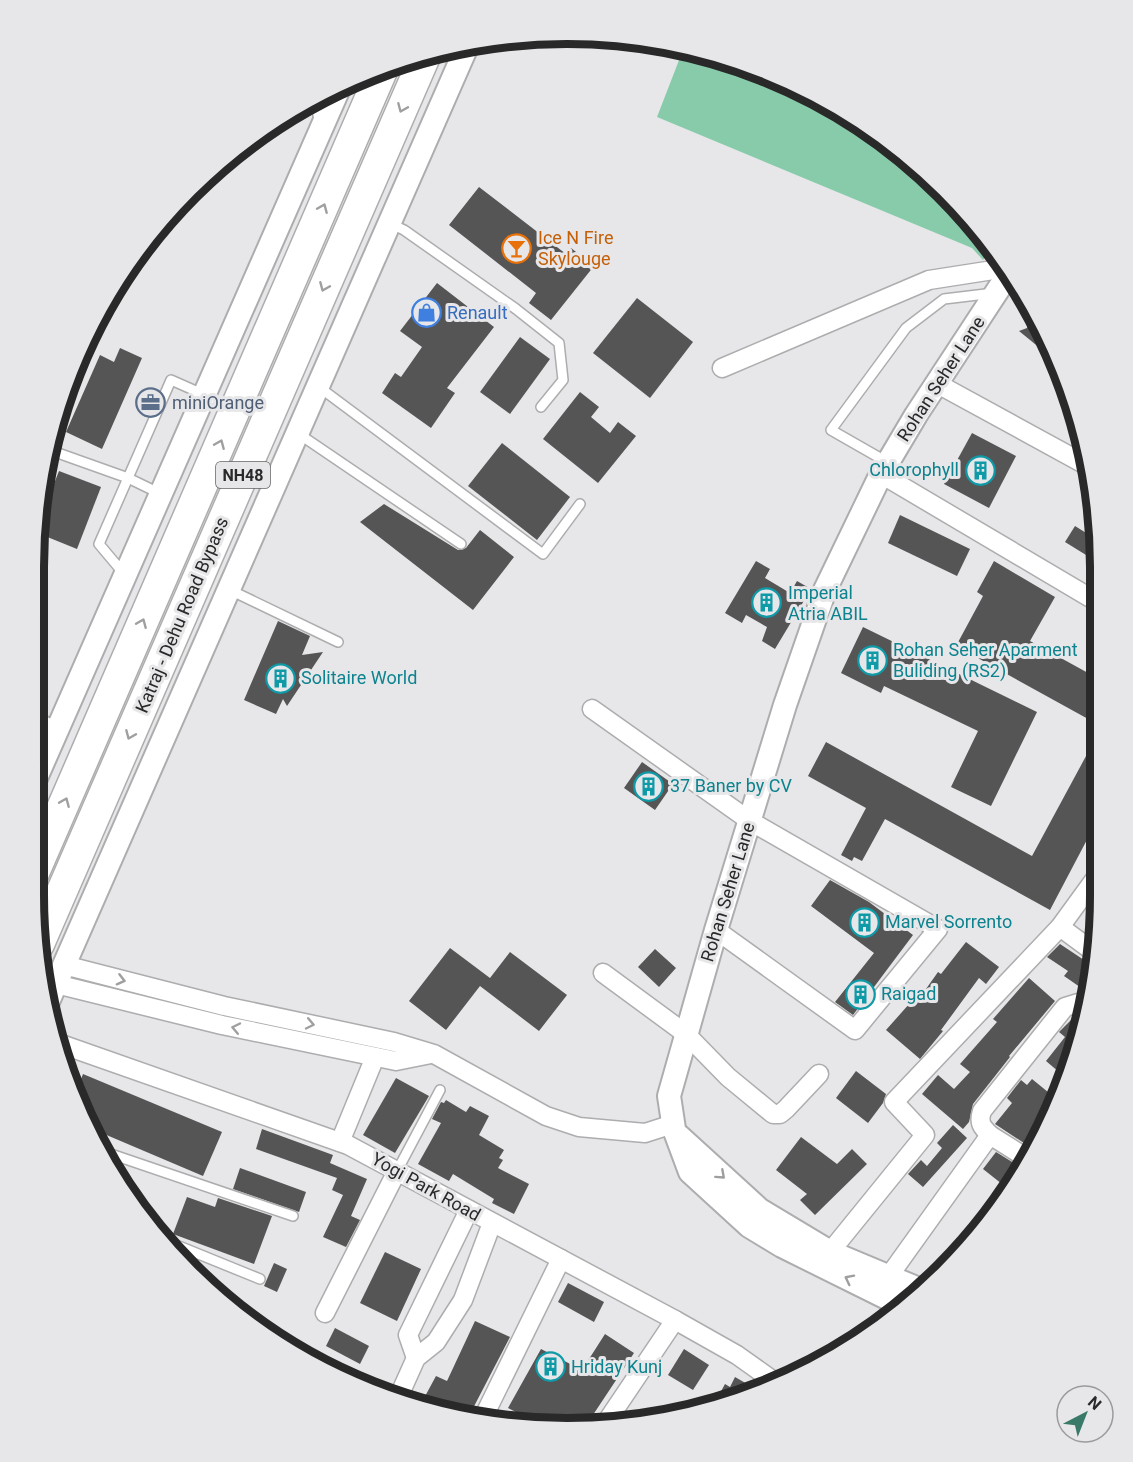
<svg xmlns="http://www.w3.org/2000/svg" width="1133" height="1462" font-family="Roboto,sans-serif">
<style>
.green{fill:#88cbaa}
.building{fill:#565556}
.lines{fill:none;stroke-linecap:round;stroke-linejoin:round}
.service-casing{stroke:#adadaf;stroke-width:12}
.minor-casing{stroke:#adadaf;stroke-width:21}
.tertiary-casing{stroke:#adadaf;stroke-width:26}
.trunk-casing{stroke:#adadaf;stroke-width:33}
.service{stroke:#fff;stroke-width:9}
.minor{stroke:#fff;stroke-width:18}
.tertiary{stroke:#fff;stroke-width:22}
.trunk{stroke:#fff;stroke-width:30}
.oneway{stroke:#9f9f9f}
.labels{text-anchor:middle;stroke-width:6;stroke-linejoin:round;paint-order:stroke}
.shield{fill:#e7e7e9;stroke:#626263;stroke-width:1.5}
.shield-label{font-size:16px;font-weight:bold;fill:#29292a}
.food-label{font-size:18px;fill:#c56008;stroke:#e7e7e9;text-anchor:start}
.shop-label{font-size:18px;fill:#366cbe;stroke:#e7e7e9;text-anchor:start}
.street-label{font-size:18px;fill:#29292a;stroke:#e7e7e9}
.service-label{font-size:18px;fill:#4e5e75;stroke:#e7e7e9;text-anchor:start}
.culture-label{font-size:18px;fill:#0d838f;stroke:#e7e7e9;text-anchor:start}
.rim{fill:none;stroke:#29292a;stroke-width:8}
</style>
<rect width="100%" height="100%" fill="#e7e7e9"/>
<path class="green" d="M681 55C694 56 709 54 722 58 828 87 928 160 992 249L983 260 972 248 657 117Z"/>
<g class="building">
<path d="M479 187 566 254 571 248 594 266 551 320 529 303 536 293 449 225Z"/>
<path d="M437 283 494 327 447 388 455 393 431 428 382 393 395 373 401 377 422 347 400 331Z"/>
<path d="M637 298 693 342 650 398 593 353Z"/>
<path d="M1032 308 1057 362 1019 331 1027 328Z"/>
<path d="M520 337 550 359 510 414 480 392Z"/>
<path d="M120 348 142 358 102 449 66 432 100 355 114 362Z"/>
<path d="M580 392 599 407 591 417 610 433 618 422 636 436 598 483 543 439Z"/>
<path d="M972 433 1016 456 989 508 944 484Z"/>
<path d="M502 443 570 497 537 540 468 486Z"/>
<path d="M59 471 101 487 77 549 35 532Z"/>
<path d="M384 504 458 550 466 548 480 530 514 557 473 610 360 522Z"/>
<path d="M900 515 970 549 957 576 888 543Z"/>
<path d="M1075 526 1099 541V563L1065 542Z"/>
<path d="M756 561 770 569 765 578 790 593 797 581 811 589 775 649 762 641 767 627 746 615 742 623 725 613Z"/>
<path d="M994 561 1055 597 1030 641 1099 679V725L956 646 983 596 977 592Z"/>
<path d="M278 621 310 636 302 655 323 652 287 706 283 699 276 714 244 700Z"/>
<path d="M863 627 1037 712 991 806 951 787 978 731 884 686 881 693 841 673Z"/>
<path d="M1099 732 1100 815 1050 910 885 819 862 861 854 857 852 861 841 855 866 808 808 776 826 742 1032 856Z"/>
<path d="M642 762 673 784 655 810 624 788Z"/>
<path d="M830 880 869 902 913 935 853 1015 835 1002 874 953 811 906Z"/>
<path d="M966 942 999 967 986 984 979 978 941 1030 943 1031 920 1059 886 1030 910 1003 914 1006 938 972 941 974Z"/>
<path d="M1060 944 1093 966 1090 994 1064 976 1068 971 1047 957Z"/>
<path d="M450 948 490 978 510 952 567 995 539 1031 480 986 446 1030 409 1001Z"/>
<path d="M655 949 676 968 659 987 638 967Z"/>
<path d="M1029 978 1055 1001 1009 1056 1010 1057 973 1104 969 1122 963 1129 922 1094 938 1075 954 1089 970 1072 960 1064 997 1022 993 1019Z"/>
<path d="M1076 1015 1080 1019 1084 1018 1066 1078 1046 1061 1065 1037 1059 1032Z"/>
<path d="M856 1071 886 1094 883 1103 868 1123 836 1098Z"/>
<path d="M83 1074 222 1132 203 1176 90 1128 76 1092Z"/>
<path d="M396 1078 429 1096 395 1153 363 1135Z"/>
<path d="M1032 1079 1059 1101 1033 1149 995 1124 1012 1103 1007 1098 1021 1080 1027 1085Z"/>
<path d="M446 1100 466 1112 470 1106 489 1116 479 1135 504 1150 499 1158 503 1160 498 1168 529 1184 514 1214 492 1203 494 1199 453 1174 449 1181 418 1164 441 1123 432 1119 441 1102 444 1103Z"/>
<path d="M953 1125 967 1138 923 1187 908 1174 921 1160 927 1166 942 1148 937 1143Z"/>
<path d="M262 1129 333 1155 330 1163 367 1179 351 1216 360 1220 346 1247 323 1237 343 1195 332 1190 337 1178 256 1149Z"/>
<path d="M801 1137 837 1164 852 1149 867 1164 815 1215 800 1200 807 1194 776 1170Z"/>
<path d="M996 1152 1017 1165 1002 1184 983 1169Z"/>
<path d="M240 1168 306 1192 299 1212 233 1189Z"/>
<path d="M187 1197 215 1207 218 1198 272 1216 254 1264 173 1234Z"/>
<path d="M385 1252 421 1269 397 1321 360 1303Z"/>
<path d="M274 1263 287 1269 277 1292 264 1286Z"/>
<path d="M568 1283 604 1302 594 1322 558 1302Z"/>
<path d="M475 1321 510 1337 469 1416 449 1414 423 1400 436 1376 447 1381Z"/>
<path d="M335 1328 369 1346 360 1364 326 1346Z"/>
<path d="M605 1334 634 1353 585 1427 567 1429 543 1426 508 1408 541 1349 582 1370Z"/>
<path d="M684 1349 709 1365 693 1390 668 1375Z"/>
<path d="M735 1377 756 1389 712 1408 725 1384 730 1387Z"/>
</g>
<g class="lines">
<defs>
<g id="service">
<path d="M389 223 404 230 516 309 559 343 563 380 541 407"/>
<path d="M319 387 543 554 580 504"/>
<path d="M299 434 461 544"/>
<path d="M50 453 55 452 128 478 161 494"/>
<path d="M887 462 831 430 906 328 944 299 994 293"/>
<path d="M125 575 99 544 171 380 205 395"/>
<path d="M230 590 338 642"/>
<path d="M99 1150 293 1216"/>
<path d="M397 1171 440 1090"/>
<path d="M164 1240 260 1279"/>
</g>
<g id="minor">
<path d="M319 96 324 122"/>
<path d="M168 215 199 182"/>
<path d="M722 368 929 280 1006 268"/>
<path d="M936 383 1086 465"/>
<path d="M881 474 1099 603"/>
<path d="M592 709 750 821 938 929 855 1030 716 930"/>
<path d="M34 719 56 733"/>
<path d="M1060 927 1094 952"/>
<path d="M64 965 224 1006 394 1042 434 1054 546 1116 579 1127 645 1133 673 1124"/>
<path d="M603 973 686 1034 728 1077 773 1114H780L786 1109 819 1074"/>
<path d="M56 984 222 1025 396 1061 431 1054"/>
<path d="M55 1042 348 1145 675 1320 737 1355 775 1382"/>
<path d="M990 1135C982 1127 978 1123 982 1111L1065 1007 1078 1003 1087 1007"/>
<path d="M340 1142 375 1057"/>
<path d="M830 1252 925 1135 894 1102 1060 927 1100 872"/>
<path d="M889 1276 990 1135 1028 1159"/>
<path d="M325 1313 397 1171"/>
<path d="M416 1358 408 1335 469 1210"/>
<path d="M398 1398 416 1358 436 1342 463 1300 492 1223"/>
<path d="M483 1418 561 1259"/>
<path d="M605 1424 675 1320"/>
</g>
<g id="tertiary">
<path d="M33 785 340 86"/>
<path d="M47 1004 468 44"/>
<path d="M679 1136 760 1210 830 1252 921 1290"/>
<path d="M901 1305 782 1246 749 1226 690 1172 674 1129 669 1096 716 930 785 705 825 590 881 474 916 415 1009 273"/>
</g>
<g id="trunk">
<path d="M33 875 384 66"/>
<path d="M39 944 426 54"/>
</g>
</defs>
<use href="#service" class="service-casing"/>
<use href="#minor" class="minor-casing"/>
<use href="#tertiary" class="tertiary-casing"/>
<use href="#trunk" class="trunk-casing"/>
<use href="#service" class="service"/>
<use href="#minor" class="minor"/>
<use href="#tertiary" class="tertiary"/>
<use href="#trunk" class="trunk"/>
</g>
<defs><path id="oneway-chevron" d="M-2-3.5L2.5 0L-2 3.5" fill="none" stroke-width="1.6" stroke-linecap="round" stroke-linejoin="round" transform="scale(1.5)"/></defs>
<g class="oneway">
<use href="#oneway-chevron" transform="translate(402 108) rotate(113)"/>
<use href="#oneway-chevron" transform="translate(323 208) rotate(-67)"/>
<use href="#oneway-chevron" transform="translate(324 287) rotate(113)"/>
<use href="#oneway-chevron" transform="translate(220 444) rotate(-67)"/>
<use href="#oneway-chevron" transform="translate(142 623) rotate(-67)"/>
<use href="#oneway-chevron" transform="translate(130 735) rotate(113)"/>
<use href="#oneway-chevron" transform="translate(65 802) rotate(-67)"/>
<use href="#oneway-chevron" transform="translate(121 980) rotate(14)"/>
<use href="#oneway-chevron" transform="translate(310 1024) rotate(12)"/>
<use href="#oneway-chevron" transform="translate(236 1028) rotate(-168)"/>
<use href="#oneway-chevron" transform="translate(721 1175) rotate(42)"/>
<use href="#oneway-chevron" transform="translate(849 1279) rotate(-153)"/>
</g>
<defs>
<symbol id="bar-ring" viewBox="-11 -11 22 22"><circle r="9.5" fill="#e7e7e9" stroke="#e8710a" stroke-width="1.5"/><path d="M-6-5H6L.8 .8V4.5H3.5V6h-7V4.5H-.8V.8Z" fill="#e8710a"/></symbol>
<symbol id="shop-ring" viewBox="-11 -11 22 22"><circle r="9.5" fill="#e7e7e9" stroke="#3f7fe0" stroke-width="1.5"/><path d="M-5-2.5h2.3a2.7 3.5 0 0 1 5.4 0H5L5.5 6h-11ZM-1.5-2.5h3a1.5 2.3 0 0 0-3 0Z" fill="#3f7fe0"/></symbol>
<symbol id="office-ring" viewBox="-11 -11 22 22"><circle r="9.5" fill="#e7e7e9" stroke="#5c6f8a" stroke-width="1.5"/><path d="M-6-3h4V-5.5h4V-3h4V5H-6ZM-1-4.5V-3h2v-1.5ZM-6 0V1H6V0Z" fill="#5c6f8a"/></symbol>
<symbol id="building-ring" viewBox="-11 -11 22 22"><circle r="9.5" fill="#e7e7e9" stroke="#0f9aa8" stroke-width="1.5"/><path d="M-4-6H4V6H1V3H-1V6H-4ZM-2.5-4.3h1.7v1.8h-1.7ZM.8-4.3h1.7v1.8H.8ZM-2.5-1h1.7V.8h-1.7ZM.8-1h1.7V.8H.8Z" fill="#0f9aa8"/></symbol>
</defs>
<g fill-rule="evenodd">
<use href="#bar-ring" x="500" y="232" width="33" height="33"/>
<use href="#shop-ring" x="410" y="296" width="33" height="33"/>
<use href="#office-ring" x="134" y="386" width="33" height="33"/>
<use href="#building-ring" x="964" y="454" width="33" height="33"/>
<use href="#building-ring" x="750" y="586" width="33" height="33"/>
<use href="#building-ring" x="856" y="644" width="33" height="33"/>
<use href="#building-ring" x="264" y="662" width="33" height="33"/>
<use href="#building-ring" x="632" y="770" width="33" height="33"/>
<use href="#building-ring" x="848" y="906" width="33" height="33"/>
<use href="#building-ring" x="844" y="978" width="33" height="33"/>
<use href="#building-ring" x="534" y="1350" width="33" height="33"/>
</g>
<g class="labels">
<rect class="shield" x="216" y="462" width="54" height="26" rx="4.5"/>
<g class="shield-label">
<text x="243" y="481">NH48</text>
</g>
<g class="food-label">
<text x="538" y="244">Ice N Fire<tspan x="538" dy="21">Skylouge</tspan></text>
</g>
<g class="shop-label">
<text x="447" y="319">Renault</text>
</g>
<g class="street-label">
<text transform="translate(941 379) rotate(-57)" y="6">Rohan Seher Lane</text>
<text transform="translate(182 615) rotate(-67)" y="6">Katraj - Dehu Road Bypass</text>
<text transform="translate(728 892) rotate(-73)" y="6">Rohan Seher Lane</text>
<text transform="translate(426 1187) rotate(29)" y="6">Yogi Park Road</text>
</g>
<g class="service-label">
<text x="172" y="409">miniOrange</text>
</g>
<g class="culture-label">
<text x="959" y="476" text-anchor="end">Chlorophyll</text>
<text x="788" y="599">Imperial<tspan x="788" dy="21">Atria ABIL</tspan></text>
<text x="893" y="656">Rohan Seher Aparment<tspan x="893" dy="21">Buliding (RS2)</tspan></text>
<text x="301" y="684">Solitaire World</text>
<text x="670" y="792">37 Baner by CV</text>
<text x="885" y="928">Marvel Sorrento</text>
<text x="881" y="1000">Raigad</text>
<text x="571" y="1373">Hriday Kunj</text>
</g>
</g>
<path d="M0 0H1133V1462H0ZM567 44H567A523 523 0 0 1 1090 567V895A523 523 0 0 1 567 1418H567A523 523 0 0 1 44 895V567A523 523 0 0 1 567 44Z" fill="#e7e7e9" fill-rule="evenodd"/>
<path class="rim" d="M567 44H567A523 523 0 0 1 1090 567V895A523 523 0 0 1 567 1418H567A523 523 0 0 1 44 895V567A523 523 0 0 1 567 44Z"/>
<g transform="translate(1085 1414) rotate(42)"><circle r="28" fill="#e7e7e9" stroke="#9b9b9d" stroke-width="1.5"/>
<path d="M0-4.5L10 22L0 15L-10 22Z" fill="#397968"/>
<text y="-9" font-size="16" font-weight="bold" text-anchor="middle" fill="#29292a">N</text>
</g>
</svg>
